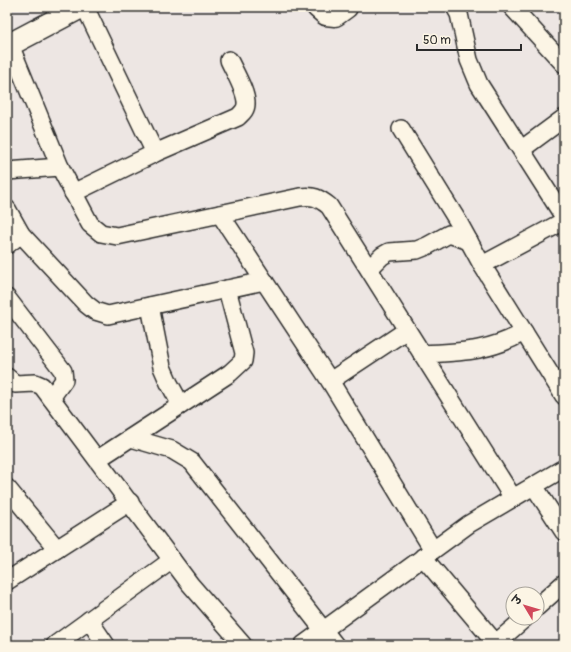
<svg xmlns="http://www.w3.org/2000/svg" width="571" height="652" font-family="Pangolin,'Playpen Sans Deva',sans-serif">
<style>
.lines{fill:none;stroke-linecap:round;stroke-linejoin:round}
.street-casing{stroke:#2b2b2b;stroke-width:20}
.secondary-casing{stroke:#2b2b2b;stroke-width:25}
.street{stroke:#fcf5e5;stroke-width:17}
.secondary{stroke:#fcf5e5;stroke-width:22}
</style>
<rect width="100%" height="100%" fill="#ede6e3"/>
<filter id="ink" filterUnits="userSpaceOnUse"><feTurbulence type="fractalNoise" baseFrequency=".025" numOctaves="2"/><feDisplacementMap in="SourceGraphic" scale="8" xChannelSelector="R" yChannelSelector="G"/><feConvolveMatrix kernelMatrix="1 2 1 2 8 2 1 2 1" color-interpolation-filters="sRGB"/></filter>
<g filter="url(#ink)">
<g class="lines">
<defs>
<g id="street">
<path d="M85 7 155 153"/>
<path d="M455 7 459 14 469 60 479 84 564 217"/>
<path d="M512 7 564 64"/>
<path d="M10 45 60 167 83 211 90 224 101 233 117 236 300 197C313 195 319 198 329 206L513 498"/>
<path d="M401 129 459 223 482 265 564 396"/>
<path d="M522 149 564 118"/>
<path d="M7 171 60 167"/>
<path d="M73 193 155 153 238 117C242 113 246 110 246 104 247 93 234 71 229 60"/>
<path d="M7 209 21 234 86 304 95 311 108 315 264 281"/>
<path d="M220 214 330 381 433 550"/>
<path d="M7 245 21 234"/>
<path d="M482 265 564 221"/>
<path d="M369 269 382 256 389 252 417 250 427 246 449 234 469 241"/>
<path d="M7 298 63 371 64 380 51 398"/>
<path d="M150 306 162 367 169 383 181 405"/>
<path d="M422 354C460 352 490 352 524 332"/>
<path d="M7 377 15 384 35 383 42 386 190 584 243 645"/>
<path d="M330 381 407 330"/>
<path d="M131 438 172 450 192 462 335 645"/>
<path d="M98 459 230 373 243 361 244 353 227 289"/>
<path d="M534 486 564 532"/>
<path d="M7 488 57 549"/>
<path d="M423 557 497 645"/>
<path d="M7 581 130 502"/>
<path d="M537 607 564 583"/>
<path d="M89 620 106 645"/>
<path d="M496 643 525 618"/>
<path d="M55 645 172 560"/>
<path d="M303 645 469 524 564 468"/>
</g>
<g id="secondary">
<path d="M318 7 326 14 335 15 346 7"/>
<path d="M7 46 81 7"/>
</g>
</defs>
<use href="#street" class="street-casing"/>
<use href="#secondary" class="secondary-casing"/>
<use href="#street" class="street"/>
<use href="#secondary" class="secondary"/>
</g>
</g>
<rect width="571" height="652" fill="none" stroke="#fcf5e5" stroke-width="24"/>
<rect x="12" y="12" width="547" height="628" fill="none" stroke="#2b2b2b" stroke-width="1.5" filter="url(#ink)"/>
<g transform="translate(525 606) rotate(308)"><circle r="19" fill="#fcf5e5" stroke="#a8a49b"/>
<path d="M0-3L7 15L0 10L-7 15Z" fill="#d1495b"/>
<text y="-6" font-size="11" font-weight="bold" text-anchor="middle" fill="#2b2b2b">उ</text>
</g>
<path d="M417 44v6h104v-6" fill="none" stroke="#2b2b2b" stroke-width="2"/>
<text x="423" y="44" font-size="12" fill="#2b2b2b" stroke="#fcf5e5" stroke-width="3" paint-order="stroke">50 m</text>
</svg>
